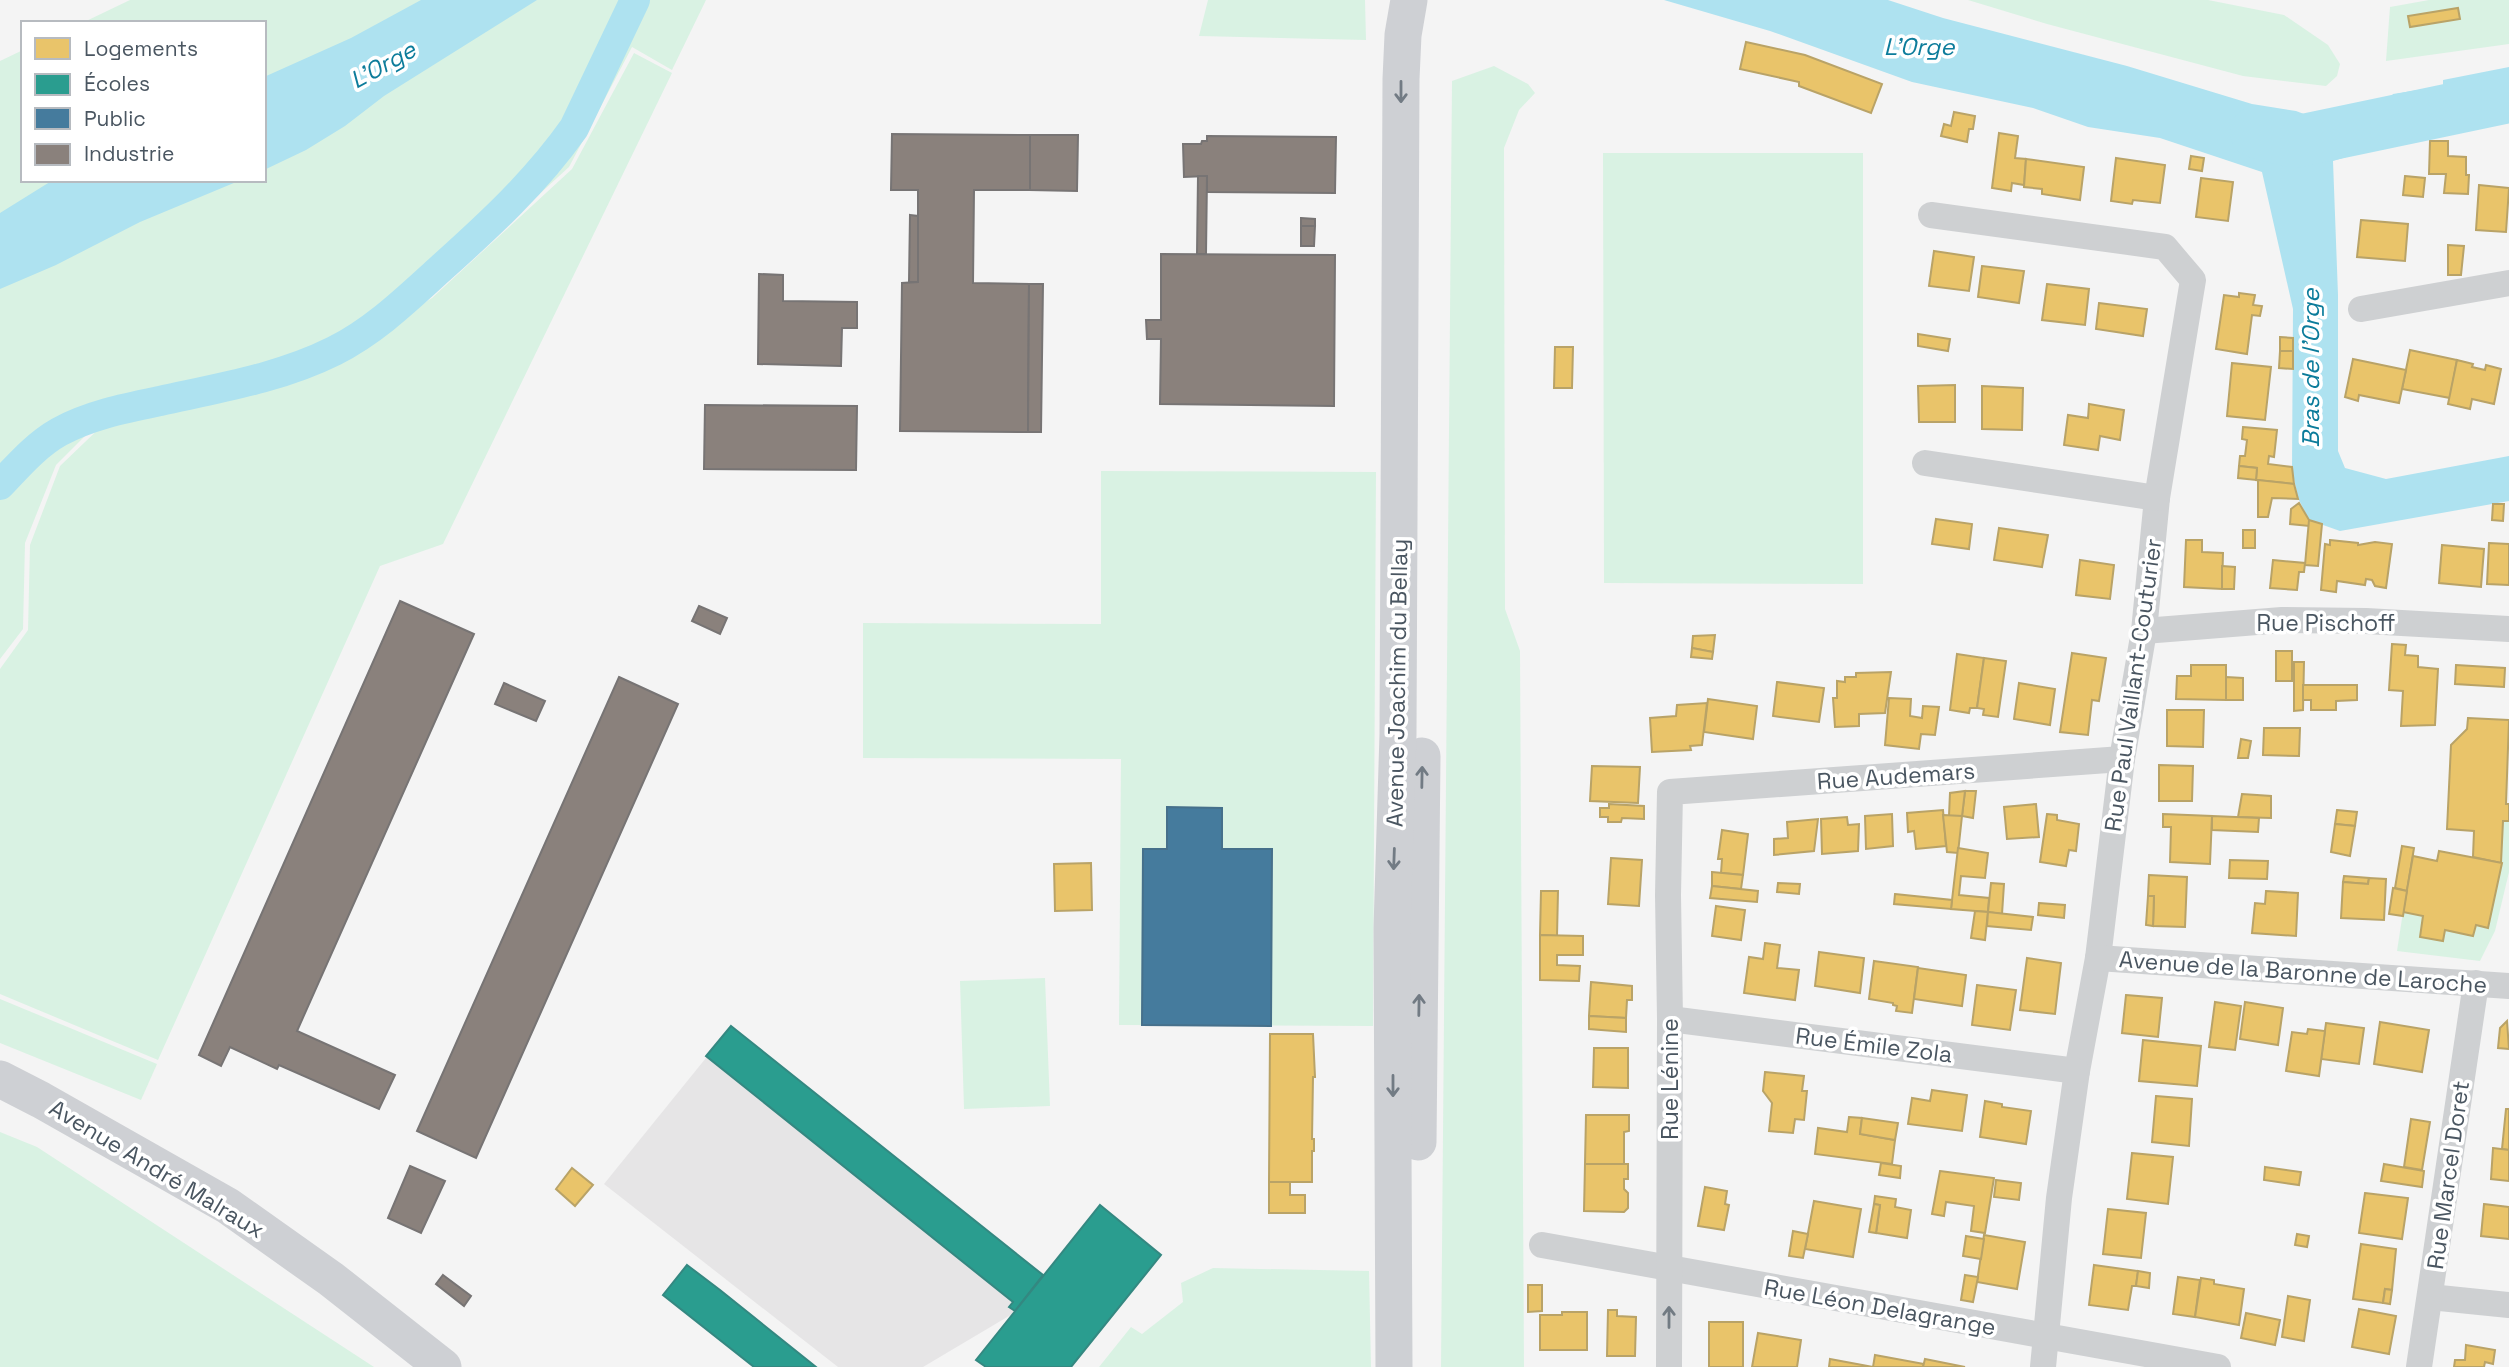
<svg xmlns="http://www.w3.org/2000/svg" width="2509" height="1367" font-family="'Space Grotesk',sans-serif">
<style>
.education{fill:#e6e5e6}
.green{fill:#d9f2e3}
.water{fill:#aee2f0}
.homes{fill:#e9c46a;stroke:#b9a367;stroke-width:2}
.schools{fill:#2a9d8f;stroke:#348881;stroke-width:2}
.public{fill:#457b9d;stroke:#46708b;stroke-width:2}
.industry{fill:#8a817c;stroke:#777474;stroke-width:2}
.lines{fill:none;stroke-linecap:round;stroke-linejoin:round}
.canal{stroke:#aee2f0;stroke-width:30}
.river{stroke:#aee2f0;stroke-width:52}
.street{stroke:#ced0d2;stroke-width:26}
.secondary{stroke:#ced0d4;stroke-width:37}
.oneway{stroke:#727b84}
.oneway2{stroke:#727b83}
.labels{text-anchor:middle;stroke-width:7;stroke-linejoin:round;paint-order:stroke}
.street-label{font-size:23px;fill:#4a5661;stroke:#fff}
.water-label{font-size:24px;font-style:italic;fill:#0c7c9b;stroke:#fff}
</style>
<rect width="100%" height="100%" fill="#f4f4f4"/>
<path class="education" d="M731 1027 1042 1276 1014 1313 923 1367H838L604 1184Z"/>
<g class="green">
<path d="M130 0H706L672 70 632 47 569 167 429 295 334 354 260 385 211 397 168 400 105 416 56 465 25 543 23 629 0 659V61L23 50V180H264V23H82Z"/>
<path d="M1208 0H1365L1366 40 1199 36Z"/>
<path d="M1968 0H2208L2284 15 2328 45 2340 64 2337 76 2326 86 2243 76 2047 24Z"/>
<path d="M2429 0H2509V44L2386 61 2390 7Z"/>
<path d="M634 53 672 73 443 544 380 566 158 1060 0 994V669L28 630 30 545 60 466 109 419 169 404 212 400 261 389 335 358 432 298 572 169Z"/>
<path d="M1494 66 1528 84 1535 93 1519 110 1504 148 1505 609 1520 651 1524 1367H1441L1452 81Z"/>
<path d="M1603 153H1863V584L1604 583Z"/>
<path d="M1101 471 1376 472 1373 1026 1119 1025 1121 759 863 758V623L1101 624Z"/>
<path d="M2503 821H2509V872L2495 931 2480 961 2397 951 2403 912 2423 916 2421 937 2443 941 2445 930 2473 935 2476 925 2488 928 2501 864Z"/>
<path d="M1045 978 1050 1106 964 1109 960 981Z"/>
<path d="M0 999 157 1064 141 1100 0 1043Z"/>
<path d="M0 1132 37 1147 374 1367H0Z"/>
<path d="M1213 1268 1369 1271 1371 1367H1099L1131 1327 1142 1334 1183 1302 1181 1283Z"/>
</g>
<g class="water">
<path d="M421 0H537L384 96 345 126 306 150 264 170V77L351 38Z"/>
<path d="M1664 0H1888L1943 18 2127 66 2252 104 2296 111 2304 114 2327 137 2329 144 2372 130 2393 94 2443 86V80L2509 67V117L2459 123 2333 161 2338 295V451L2345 468 2386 479 2509 456V501L2340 531 2309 520 2298 498 2292 469 2293 309 2262 172 2160 138 2088 127 2033 108 1912 82 1770 31Z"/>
<path d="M53 180H241L140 222 56 265 0 289V213Z"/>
</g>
<g class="homes">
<path d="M2458 8 2460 19 2410 27 2408 16Z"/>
<path d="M1746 42 1805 55 1882 84 1871 113 1799 86V82L1740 69Z"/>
<path d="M1954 112 1975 116 1973 129H1969L1967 142 1941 136 1944 124 1951 126Z"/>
<path d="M1999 133 2018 136 2015 158 2026 159 2024 185 2012 183 2011 191 1992 188Z"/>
<path d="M2430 141H2448V156L2466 157V175H2469L2468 194 2444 193 2446 174H2429Z"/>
<path d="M2191 156 2204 158 2202 171 2189 169Z"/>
<path d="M2116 158 2165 165 2160 203 2133 200 2132 204 2111 201Z"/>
<path d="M2026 159 2084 167 2080 200 2042 194V189L2024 187Z"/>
<path d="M2405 176 2425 178 2423 197 2403 195Z"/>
<path d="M2201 178 2233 182 2228 221 2196 217Z"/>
<path d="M2479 185 2509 188 2506 232 2476 230Z"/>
<path d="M2361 220 2408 224 2405 261 2357 257Z"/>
<path d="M2448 245 2464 246 2461 275H2448Z"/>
<path d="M1934 251 1974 257 1969 291 1929 286Z"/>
<path d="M1982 266 2024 271 2019 303 1978 297Z"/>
<path d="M2047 284 2089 289 2085 325 2042 320Z"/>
<path d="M2239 293 2255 295 2253 305 2262 306 2260 316 2252 315 2247 354 2216 349 2224 295 2239 297Z"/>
<path d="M2099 303 2147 309 2143 336 2096 329Z"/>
<path d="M1918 334 1950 339 1948 351 1918 346Z"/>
<path d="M2280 337 2293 338V351H2280Z"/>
<path d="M1555 347H1573L1572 388H1554Z"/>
<path d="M2410 350 2457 360 2450 398 2402 389Z"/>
<path d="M2280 351H2293V369L2279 368Z"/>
<path d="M2353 359 2406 370 2399 403 2359 395 2358 401 2345 397Z"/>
<path d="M2457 360 2473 364 2472 367 2485 370 2486 365 2501 369 2494 404 2472 399 2470 409 2448 404Z"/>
<path d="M2232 363 2271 367 2265 420 2227 416Z"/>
<path d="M1955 385V422H1919L1918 386Z"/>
<path d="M1982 386 2023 388 2022 430 1982 429Z"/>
<path d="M2089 404 2124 410 2120 440 2100 436 2098 450 2064 445 2068 415 2088 418Z"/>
<path d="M2243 427 2277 430 2274 457 2269 456 2268 464 2292 467 2294 484 2256 480 2257 468 2239 466 2240 456H2245L2247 440 2242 439Z"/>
<path d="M2239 466 2257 468 2256 480 2238 478Z"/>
<path d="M2258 480 2294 484 2298 499 2272 498 2268 517H2258Z"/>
<path d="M2299 503 2309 520V526L2290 524 2291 509Z"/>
<path d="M2493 504H2504L2503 521 2492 520Z"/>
<path d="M1936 519 1972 524 1969 549 1932 544Z"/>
<path d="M2309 520 2322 524 2318 566 2305 565Z"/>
<path d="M1999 528 2048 535 2042 567 1994 560Z"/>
<rect x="2243" y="530" width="12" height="18"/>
<path d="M2186 540H2202V552L2223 553 2222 589 2184 587Z"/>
<path d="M2330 540 2358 543V545L2375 542 2392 544 2386 588 2375 586 2372 580 2366 579 2365 585 2337 581 2336 592 2321 590 2325 544 2330 545Z"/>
<path d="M2489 543 2509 544V585L2487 584Z"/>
<path d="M2442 545 2484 549 2481 587 2439 583Z"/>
<path d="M2080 560 2114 565 2110 599 2076 595Z"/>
<path d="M2273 560 2305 563 2304 572H2299L2297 590 2270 588Z"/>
<path d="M2222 566 2235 567 2234 589H2222Z"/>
<path d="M1715 635 1713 652 1692 648 1693 636Z"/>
<path d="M2392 644 2406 645 2405 655 2418 656V667L2438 669 2435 725 2401 726 2403 691 2389 690Z"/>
<path d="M1692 648 1713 652 1712 659 1691 657Z"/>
<rect x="2276" y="651" width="16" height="30"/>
<path d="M2072 653 2106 658 2099 701 2092 700 2088 735 2060 732Z"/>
<path d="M1957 654 1984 658 1977 708H1970L1969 713 1950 710Z"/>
<path d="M1984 658 2006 661 1998 717 1983 715 1984 709 1977 708Z"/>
<path d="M2294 662H2304L2303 710 2294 711Z"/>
<path d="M2191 665H2226V700L2176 699 2177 676H2191Z"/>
<path d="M2456 665 2505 668 2504 687 2455 684Z"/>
<path d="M1891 672 1885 713 1859 714V726L1835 727 1833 698H1837V681L1845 682V677H1856V673Z"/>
<path d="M2226 677 2243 678V700H2226Z"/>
<path d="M1777 682 1824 688 1819 722 1773 716Z"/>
<path d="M2019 683 2055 689 2050 725 2014 719Z"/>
<path d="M2303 685H2357V700L2336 701V710H2311V700H2303Z"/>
<path d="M1889 698 1911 699 1910 716 1922 718 1923 706 1939 707 1935 735 1921 734 1919 749 1885 745Z"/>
<path d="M1708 699 1757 706 1753 739 1704 732Z"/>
<path d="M1707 703 1702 745 1690 746 1691 750 1652 752 1650 718 1676 716 1677 705Z"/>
<path d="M2167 710H2204L2203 747 2167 746Z"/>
<path d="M2468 718 2509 720 2506 804H2509V821H2503L2501 863 2473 857 2474 831 2447 829 2451 745 2467 729Z"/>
<path d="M2264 728H2300L2299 756 2263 755Z"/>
<path d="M2241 739 2251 741 2248 758H2238Z"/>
<path d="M2159 765 2193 766 2192 801H2159Z"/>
<path d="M1592 766 1640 767 1638 803 1590 801Z"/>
<path d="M1965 791H1976L1973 818 1962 816Z"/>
<path d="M1965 791 1962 816H1949L1950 793Z"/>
<path d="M2242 794 2271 796V818L2238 817Z"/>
<path d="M1609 804 1644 806V819L1622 818 1621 822H1608V817H1600V808H1609Z"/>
<path d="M2036 804 2039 837 2007 839 2004 807Z"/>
<path d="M1943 810 1946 846 1916 849 1914 831 1908 832 1907 813Z"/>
<path d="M2337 810 2357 812 2355 826 2335 824Z"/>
<path d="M1892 814 1893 846 1866 849 1865 816Z"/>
<path d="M2047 814 2057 815V820L2079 824 2076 851 2069 850 2066 866 2040 862Z"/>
<path d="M2163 814 2212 816 2210 864 2170 862 2171 827H2163Z"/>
<path d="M1943 815 1962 816 1958 853 1947 852Z"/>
<path d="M2212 816 2259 818 2258 832 2212 830Z"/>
<path d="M1847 817 1848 825 1859 824 1858 851 1822 854 1821 819Z"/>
<path d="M1818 819 1814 851 1774 855V839L1788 838 1787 822Z"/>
<path d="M2335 824 2355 826 2350 856 2331 852Z"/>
<path d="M1722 830 1748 834 1743 875 1721 873 1722 859H1718Z"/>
<path d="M2402 846 2414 848 2407 891 2395 888Z"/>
<path d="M1958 848 1988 853 1985 878 1961 876 1959 895 1989 898 1988 912 1951 909Z"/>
<path d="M2439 851 2502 863 2488 928 2476 925 2473 936 2445 930 2443 941 2420 937 2423 916 2403 912 2413 856 2437 861Z"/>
<path d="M1611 858 1642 860 1639 906 1608 904Z"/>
<path d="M2230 860 2268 861 2267 879 2229 878Z"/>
<path d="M1091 863 1092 910 1055 911 1054 864Z"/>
<path d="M1712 872 1743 875 1741 889 1712 886Z"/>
<path d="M2149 875 2187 877 2185 927 2153 926 2154 896H2148Z"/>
<path d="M2344 876 2369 878 2368 884 2343 882Z"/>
<path d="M2369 878 2386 879 2384 920 2341 918 2343 882 2368 884Z"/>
<path d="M1778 883 1800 884 1799 894 1777 892Z"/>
<path d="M1991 883 2004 884 2002 914 1988 912Z"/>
<path d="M1712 886 1758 891 1757 902 1710 898Z"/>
<path d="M2393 888 2407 891 2403 916 2389 914Z"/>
<path d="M1541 891H1558L1557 936 1540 935Z"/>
<path d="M2266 891 2298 893 2296 936 2252 933 2255 903 2265 904Z"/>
<path d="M1895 894 1952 900 1951 909 1894 904Z"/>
<path d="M2148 896H2154L2153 926 2146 925Z"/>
<path d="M2039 903 2065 905 2064 918 2038 915Z"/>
<path d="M1716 906 1745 910 1741 940 1712 936Z"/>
<path d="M1975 911 1988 912 1985 940 1971 938Z"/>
<path d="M1988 912 2033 917 2031 930 1987 926Z"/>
<path d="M1540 935 1583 936V955H1557V965L1580 966 1579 981 1540 980Z"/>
<path d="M1765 943 1780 945 1777 968 1799 970 1795 1000 1744 993 1749 957 1763 959Z"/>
<path d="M1819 952 1864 958 1860 993 1815 986Z"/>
<path d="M2027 958 2061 963 2055 1014 2020 1010Z"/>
<path d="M1874 961 1918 967 1912 1013 1896 1011 1897 1006 1893 1005V1003L1869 999Z"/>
<path d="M1918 968 1966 975 1962 1006 1914 999Z"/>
<path d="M1591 982 1632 986V1000H1627L1626 1018 1589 1016Z"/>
<path d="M1977 985 2016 990 2010 1030 1972 1025Z"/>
<path d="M2126 995 2162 998 2158 1037 2122 1033Z"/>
<path d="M2215 1002 2241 1006 2235 1050 2209 1047Z"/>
<path d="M2245 1002 2283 1008 2278 1045 2240 1039Z"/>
<path d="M1589 1016 1626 1018V1032L1589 1029Z"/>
<path d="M2507 1021 2509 1049 2498 1048 2500 1028Z"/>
<path d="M2380 1022 2429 1030 2422 1072 2374 1064Z"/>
<path d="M2326 1023 2364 1028 2359 1064 2321 1059Z"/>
<path d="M2308 1029 2325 1031 2319 1076 2286 1071 2292 1032 2307 1034Z"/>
<path d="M1270 1034H1313L1315 1077H1313L1312 1139H1314V1151H1312V1182H1269Z"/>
<path d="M2143 1040 2201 1046 2197 1086 2139 1081Z"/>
<path d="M1594 1048H1628V1088L1593 1087Z"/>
<path d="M1765 1072 1804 1076 1802 1091H1807L1804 1120 1795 1119 1793 1133 1769 1131 1772 1103 1763 1091Z"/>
<path d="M1932 1090 1967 1095 1962 1131 1908 1124 1912 1098 1930 1101Z"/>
<path d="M2156 1096 2192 1099 2189 1146 2152 1142Z"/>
<path d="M1985 1101 2002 1104V1107L2031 1111 2026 1144 1980 1137Z"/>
<path d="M2506 1109H2509V1150L2502 1149Z"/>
<path d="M1586 1115H1629V1131L1624 1132V1164H1585Z"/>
<path d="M1849 1117 1862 1118 1860 1134 1895 1140 1892 1164 1815 1154 1818 1128 1847 1132Z"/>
<path d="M1862 1118 1898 1123 1895 1140 1860 1134Z"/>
<path d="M2411 1119 2430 1122 2422 1170 2404 1167Z"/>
<path d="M2493 1148 2509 1150V1181L2491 1179Z"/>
<path d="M2132 1153 2173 1157 2168 1204 2127 1199Z"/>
<path d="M1881 1163 1901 1166 1900 1178 1879 1175Z"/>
<path d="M1585 1164H1628V1179H1624V1189L1628 1193V1208L1624 1212 1584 1211Z"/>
<path d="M2384 1164 2424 1171 2422 1187 2381 1181Z"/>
<path d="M2265 1167 2301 1172 2299 1185 2264 1180Z"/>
<path d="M572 1168 593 1185 575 1206 556 1189Z"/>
<path d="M1940 1171 1994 1178 1985 1233 1971 1231 1974 1206 1946 1202 1944 1216 1932 1214Z"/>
<path d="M1996 1180 2021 1183 2019 1200 1994 1197Z"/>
<path d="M1269 1182H1290V1195H1305V1213H1269Z"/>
<path d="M1705 1187 1727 1191 1725 1204 1729 1205 1724 1230 1698 1226Z"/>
<path d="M2365 1193 2408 1198 2402 1239 2359 1233Z"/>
<path d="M1875 1196 1896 1199 1895 1207 1911 1210 1907 1238 1876 1233 1880 1205 1874 1204Z"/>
<path d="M1814 1201 1861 1209 1853 1257 1805 1249Z"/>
<path d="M1874 1204 1880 1205 1876 1233 1869 1232Z"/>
<path d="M2484 1204 2509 1207V1239L2481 1236Z"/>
<path d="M2108 1209 2146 1213 2141 1258 2103 1254Z"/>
<path d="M1793 1231 1808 1234 1803 1258 1789 1256Z"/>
<path d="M2297 1234 2309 1236 2307 1247 2295 1245Z"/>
<path d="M1984 1235 2025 1242 2017 1289 1977 1282Z"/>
<path d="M1966 1236 1984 1239 1981 1259 1963 1256Z"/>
<path d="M2361 1244 2396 1249 2392 1290 2385 1289 2383 1303 2353 1299Z"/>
<path d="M2094 1265 2138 1271 2136 1286H2132L2128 1310 2089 1305Z"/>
<path d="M2138 1271 2150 1273 2149 1288 2136 1286Z"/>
<path d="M1965 1275 1978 1277 1973 1302 1961 1300Z"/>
<path d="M2178 1277 2200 1280 2195 1317 2173 1314Z"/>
<path d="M2201 1278 2214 1280V1284L2244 1289 2239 1325 2195 1317Z"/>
<path d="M1528 1285H1542V1311L1528 1312Z"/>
<path d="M2385 1289 2392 1290 2390 1304 2383 1303Z"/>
<path d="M2288 1296 2310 1300 2304 1341 2282 1337Z"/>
<path d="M2359 1309 2396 1316 2389 1354 2352 1347Z"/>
<path d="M1608 1310H1617V1316L1636 1317 1635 1356H1607Z"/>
<path d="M1562 1312H1587V1350H1540V1315H1562Z"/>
<path d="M2246 1313 2280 1320 2275 1345 2241 1338Z"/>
<rect x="1709" y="1322" width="34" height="45"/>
<path d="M1758 1333 1801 1340 1797 1367H1752Z"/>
<path d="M2466 1345 2495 1350 2493 1364 2485 1362 2484 1367H2454L2455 1360H2465Z"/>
<path d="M1875 1355 1924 1364 1923 1367H1873Z"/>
<path d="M1830 1359 1873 1367H1829Z"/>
<path d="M1925 1359 1965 1367H1923Z"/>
</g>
<g class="schools">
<path d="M731 1026 1043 1275 1015 1311 1009 1307 1013 1302 706 1056Z"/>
<path d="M1100 1205 1161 1255 1071 1367H986L976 1360Z"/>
<path d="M687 1265 720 1290 816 1367H754L663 1295Z"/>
</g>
<path class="public" d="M1167 807 1222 808V849H1272L1271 1026 1142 1025 1143 849H1167Z"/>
<g class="industry">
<path d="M892 134 1030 135V190H974L973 283 1029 284 1028 432 900 431 902 283 918 282V190H891Z"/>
<path d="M1030 135H1078L1077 191 1030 190Z"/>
<path d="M1207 136 1336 137 1335 193 1207 192V176L1184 177 1183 144H1201L1202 141H1207Z"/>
<path d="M1198 176H1207L1206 254H1197Z"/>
<path d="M910 215 918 216V282H909Z"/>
<path d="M1301 218 1315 219V226H1301Z"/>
<path d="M1301 226H1315L1314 246H1301Z"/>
<path d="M1161 254 1335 255 1334 406 1160 404 1161 339H1147L1146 320H1161Z"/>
<path d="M759 274 783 275V301L857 302V328H842L841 366 758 364Z"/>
<path d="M1029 284H1043L1041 432H1028Z"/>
<path d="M705 405 857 406 856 470 704 469Z"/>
<path d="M400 601 474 634 297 1031 395 1075 379 1109 279 1065 277 1069 230 1047 221 1066 199 1055Z"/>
<path d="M699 606 727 618 720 634 692 621Z"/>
<path d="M619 677 678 704 476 1158 417 1131Z"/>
<path d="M504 683 545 701 536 721 495 704Z"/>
<path d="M410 1166 445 1181 421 1233 388 1218Z"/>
<path d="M443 1275 471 1296 464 1306 436 1284Z"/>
</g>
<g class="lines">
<path class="canal" d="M0 485C18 466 36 445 59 432 90 415 126 408 160 401 219 388 280 378 334 351 374 331 406 300 439 270 488 226 536 182 574 128L635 0"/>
<path class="river" d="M2256 132 2294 142 2509 97"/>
<g class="street">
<path d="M1931 215 2165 247 2193 280 2157 498 2144 631 2122 759 2098 958 2077 1071 2059 1198 2043 1367"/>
<path d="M2361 309 2509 283"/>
<path d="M1925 463 2157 498"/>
<path d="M2144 631 2282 620 2366 621 2509 629"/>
<path d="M2098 958 2509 986"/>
<path d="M1670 1019 2077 1071"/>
<path d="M1542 1245 2218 1367"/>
<path d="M2430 1297 2509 1305"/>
<path d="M1669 1367 1670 1019 1668 895 1670 792 2122 759"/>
<path d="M2419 1367 2476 983"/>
</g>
<g class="secondary">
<path d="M0 1079 41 1100 228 1206 331 1279 443 1367"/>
<path d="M1418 1142 1422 756"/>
<path d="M1394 1367 1392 928 1398 734 1401 79 1403 35 1409 0"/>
</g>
</g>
<defs><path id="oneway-shaft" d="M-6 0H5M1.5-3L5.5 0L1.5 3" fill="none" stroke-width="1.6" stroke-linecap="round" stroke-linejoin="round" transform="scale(1.75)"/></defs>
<g class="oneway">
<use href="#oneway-shaft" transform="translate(1401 92) rotate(90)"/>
<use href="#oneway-shaft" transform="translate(1422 777) rotate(-89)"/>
<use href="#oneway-shaft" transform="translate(1394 859) rotate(92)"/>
<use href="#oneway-shaft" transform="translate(1419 1005) rotate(-89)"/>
<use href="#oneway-shaft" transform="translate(1393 1086) rotate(90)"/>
</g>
<use class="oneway2" href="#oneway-shaft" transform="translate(1669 1317) rotate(-90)"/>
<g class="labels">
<g class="street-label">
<text x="2326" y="631">Rue Pischoff</text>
<text transform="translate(1397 683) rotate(-89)" y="8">Avenue Joachim du Bellay</text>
<text transform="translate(2133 685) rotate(-82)" y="8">Rue Paul Vaillant-Couturier</text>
<text transform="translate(1896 776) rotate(-4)" y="8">Rue Audemars</text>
<text transform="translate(2303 972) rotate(4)" y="8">Avenue de la Baronne de Laroche</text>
<text transform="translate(1874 1045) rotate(7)" y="8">Rue Émile Zola</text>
<text transform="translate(1670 1079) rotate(-90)" y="8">Rue Lénine</text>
<text transform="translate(157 1169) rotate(31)" y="8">Avenue André Malraux</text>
<text transform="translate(2448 1175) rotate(-82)" y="8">Rue Marcel Doret</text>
<text transform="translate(1880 1307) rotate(10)" y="8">Rue Léon Delagrange</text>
</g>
<g class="water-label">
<text x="1919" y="55">L'Orge</text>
<text transform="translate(383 65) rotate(-29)" y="8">L'Orge</text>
<text transform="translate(2311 368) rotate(-90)" y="8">Bras de l'Orge</text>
</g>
</g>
<rect x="21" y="21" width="245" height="161" fill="#ffffff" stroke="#b7bbc0" stroke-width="2"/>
<rect x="35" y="38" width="35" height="21" fill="#e9c46a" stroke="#b7bbc0" stroke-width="2"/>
<text x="84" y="56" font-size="21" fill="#4a5661">Logements</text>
<rect x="35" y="74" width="35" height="21" fill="#2a9d8f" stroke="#b7bbc0" stroke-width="2"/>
<text x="84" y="91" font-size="21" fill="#4a5661">Écoles</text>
<rect x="35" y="108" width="35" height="21" fill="#457b9d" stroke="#b7bbc0" stroke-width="2"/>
<text x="84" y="126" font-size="21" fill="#4a5661">Public</text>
<rect x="35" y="144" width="35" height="21" fill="#8a817c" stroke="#b7bbc0" stroke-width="2"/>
<text x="84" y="161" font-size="21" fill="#4a5661">Industrie</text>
</svg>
